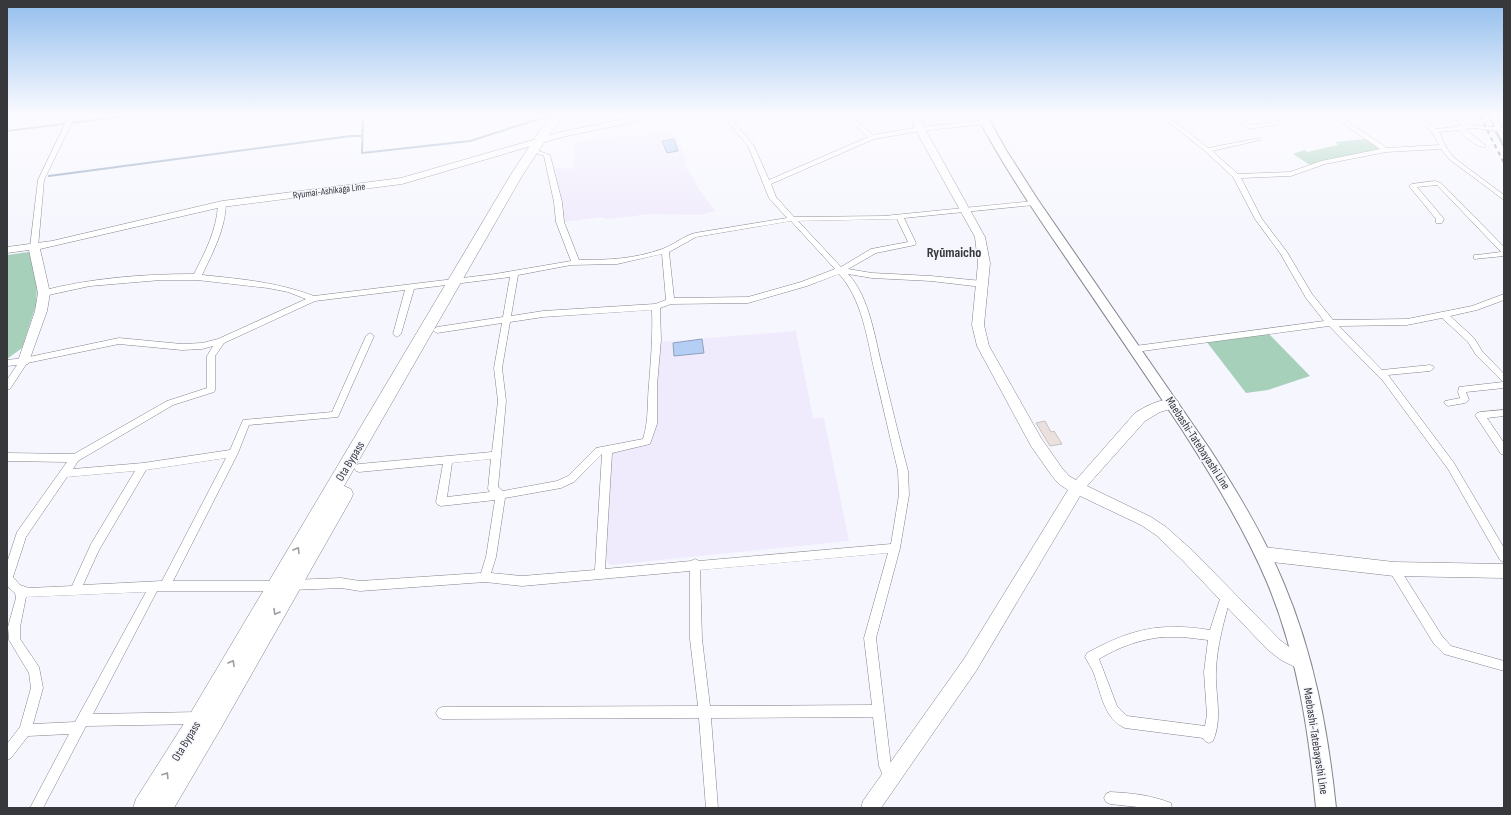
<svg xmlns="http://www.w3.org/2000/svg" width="1511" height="815" font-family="'Sofia Sans Condensed',sans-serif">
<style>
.education{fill:#f0ebfc}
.green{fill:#a7d0ba}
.water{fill:#b4cef4;stroke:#8ea1bc}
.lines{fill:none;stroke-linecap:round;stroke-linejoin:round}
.stream{stroke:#8ea1bc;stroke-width:2}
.building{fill:#eae0de;stroke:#cac0bf}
.street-casing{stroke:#83838b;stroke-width:1}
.secondary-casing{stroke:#83838b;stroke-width:1}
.primary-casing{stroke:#83838b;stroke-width:2}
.highway-casing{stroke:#83838b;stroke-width:1}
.street{fill:#fff;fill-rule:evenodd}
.secondary{fill:#fff;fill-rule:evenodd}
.primary{fill:#fff;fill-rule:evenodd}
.highway{fill:#fff;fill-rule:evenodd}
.rail{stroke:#808186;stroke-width:2;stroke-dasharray:4 4;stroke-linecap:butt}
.oneway{stroke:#9b9c9d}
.labels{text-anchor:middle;stroke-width:3;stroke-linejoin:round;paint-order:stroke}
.far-street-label{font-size:10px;fill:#37383b;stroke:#f6f7fe}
.street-label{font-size:12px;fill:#37383b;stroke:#f6f7fe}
.quarter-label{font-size:14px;font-weight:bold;fill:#37383b;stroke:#f6f7fe}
</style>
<rect width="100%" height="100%" fill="#f6f7fe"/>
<g class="education">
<path d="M676 133 687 163 685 164 699 189 715 211 700 215 651 214 607 219 601 217 564 222 552 169 574 168 575 142 618 136Z"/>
<path d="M796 331 813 418H824L849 541 611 565 605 560 611 452 651 442 657 406 656 385 660 342Z"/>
</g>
<g class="green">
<path d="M1366 139 1381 149 1310 165 1293 154 1305 150 1307 152 1338 145 1335 142Z"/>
<path d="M29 252 37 286 36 305 22 348 7 359V255Z"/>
<path d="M1269 334 1310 376 1268 390 1246 393 1206 341Z"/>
</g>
<g class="water">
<path d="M674 139 678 151 667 153 662 141Z"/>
<path d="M702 339 704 353 674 356 673 343Z"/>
</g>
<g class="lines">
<g class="stream">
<path d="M363 116 362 153 470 141 548 116"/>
<path d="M1489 116 1494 126"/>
<path d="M7 131 127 116"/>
<path d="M1496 132 1504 147"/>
<path d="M49 176 351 136H361"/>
</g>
</g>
<path class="building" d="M1045 421 1051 432 1054 431 1062 444 1050 446 1036 423Z"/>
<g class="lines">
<defs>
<g id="street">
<path d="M69 116H75L44 180 38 247 34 249H31L30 247 38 180Z"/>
<path d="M723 116H729L754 146 769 180 868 137 845 116H851L873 135 920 127 986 120 989 122 986 124 920 131 874 139 771 184 776 197 794 217 884 216 1034 201 1038 203 1034 205 904 218 916 243 915 245 876 253 848 269 872 273 931 276 982 281 986 284 982 287 931 281 872 278 848 274C870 297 875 340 883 370 891 404 899 437 908 471L909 495 900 548 876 638 891 766 897 781 895 785 891 787 887 785 879 766 873 717 711 718 718 808H706L699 718 442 719 438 717 436 713 438 709 442 707 698 706 690 639V571L522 586 485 582 360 591 341 588 292 590 288 588 287 585 288 582 292 580 341 578 360 581 481 573 486 557 495 500 441 506 438 505 436 502 443 464 359 472 356 471 354 468 356 465 359 464 492 452 498 401 494 368 502 323 437 333 433 330 437 327 503 317 510 277 414 289 401 334 397 337 393 334 405 290 315 301 224 343 215 356V390L214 392 173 405 78 461 73 469 143 463 230 450 243 420 332 412 366 336 370 333 374 336 338 417 249 425 238 453 173 581H277L281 583 282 586 281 589 277 591H157L93 714 199 712 203 714 205 718 203 722 199 724 86 726 43 808H30L69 734 28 736 11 758 7 760V744L20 727 31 688 29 673 9 640 8 627 16 598 15 593 7 586V563L17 532 67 462 7 461V453L74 454 167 401 207 388V356L213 346 202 349 182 350 119 344 27 363 10 389 7 390V380L17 365 7 366V360L24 358 119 338 182 344 202 343 218 339 306 299 288 292 268 288 197 280H161L90 286 44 296 41 295 40 293 41 291C91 278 143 274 194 274 205 252 217 230 218 204L222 202 226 204C225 230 213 252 202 275 241 279 277 282 314 296L495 274 571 261 556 222 554 202 544 156 536 153 539 151 550 155 562 202 564 222 579 260C607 260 635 259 662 249 674 245 683 236 695 233L787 218 769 198 748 146ZM897 219 908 242 871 249 841 267 798 221ZM791 221 835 269 801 282 748 297 674 298 669 252 696 237ZM662 254 666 300 655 304 543 311 511 316 518 275 571 265 617 264ZM839 274C863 300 867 340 875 373 883 406 890 438 898 471L899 495 891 544 699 561 695 559 691 561 605 569 612 453 650 444 657 424V385L661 340 660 308 671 304 748 303 807 286ZM652 310C653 335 651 359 649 384 647 404 649 419 643 439L596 448 568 476 557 481 503 491 498 487 506 401 502 368 510 322 543 317ZM602 454 595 570 522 576 491 573 496 557 505 498 561 488 574 482ZM226 458 162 581 83 585 99 550 146 470ZM491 459 488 489 490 492 447 497 452 463ZM135 471 91 544 72 586 29 588 20 585 13 577 26 537 67 477ZM888 553 864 638 872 705 710 706 702 639 700 570ZM146 592 75 722 33 724 43 688 39 667 20 639V627L26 597Z"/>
<path d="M1161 116H1168L1208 148 1260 138V140L1212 151 1238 174 1290 172 1321 161 1380 149 1332 116H1339L1387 148 1439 145 1432 132 1413 116H1420L1436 129 1462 126 1450 116H1457L1469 125 1495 127 1490 116H1496L1502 128H1504V141L1502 140 1497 131 1473 128 1465 129 1485 145V147C1477 148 1464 136 1459 130L1439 132 1446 147 1453 157 1504 195V200L1449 159 1441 149 1386 152 1325 164 1291 176 1241 178 1262 219 1287 252 1312 294 1333 320 1407 319 1472 306 1504 294V300L1477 310 1450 316 1474 338 1482 351 1504 374V388L1466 392 1469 400 1465 403 1448 406 1444 403 1445 401 1460 398 1458 392 1459 387 1503 382 1476 355 1468 342 1442 318 1407 325 1339 326 1382 370 1430 365 1433 366 1434 368 1430 371 1388 375 1454 463 1504 548V562L1500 560 1448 469 1383 381 1329 326 1135 352 1132 351 1131 349 1135 346 1324 321 1306 298 1280 253 1255 219 1233 177 1205 151Z"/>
<path d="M1234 116H1240L1250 125 1272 122 1266 116H1273L1280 122 1276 125 1249 129 1238 121Z"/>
<path d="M1435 181 1441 183 1504 247V256L1474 259V255H1477L1501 252 1437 185 1417 187 1444 219 1442 223H1436V219L1409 186 1412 184Z"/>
<path d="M1504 410V416L1487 418 1504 443V455L1501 454 1475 415 1477 413 1480 412Z"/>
<path d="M1394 564 1398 566 1442 636 1451 646 1504 661V671L1444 654 1434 644 1390 572 1389 569 1390 566Z"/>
<path d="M1226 591 1230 593 1231 596C1224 621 1217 645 1216 671 1215 695 1223 718 1213 741L1209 743 1205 741 1203 738 1125 728C1104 719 1101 693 1094 674 1092 668 1088 663 1085 657L1087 653C1131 629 1160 622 1210 630L1221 596 1222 593ZM1162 637H1183L1208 640 1204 672 1207 715 1205 726 1127 716 1117 706 1099 659C1119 647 1138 640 1162 637Z"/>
<path d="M1110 792C1132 793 1150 795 1171 803L1172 808H1147L1110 804 1106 802 1104 798 1106 794Z"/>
</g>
<g id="secondary">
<path d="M638 116H654L649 119 562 137 402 184 222 207 40 249 50 293 47 311 28 364 24 365 20 364 18 361 35 311 38 293 29 250 7 253V247L52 241 222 201 401 178 557 133Z"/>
<path d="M911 116H920L925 129 985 237 990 263 984 325 989 346 1041 438 1062 468 1069 476 1076 480 1135 413C1146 406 1164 396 1178 401L1179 404 1178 407 1160 412 1145 421 1087 486 1151 517 1166 527 1193 551 1280 640 1293 650 1307 656 1309 662 1307 668 1301 670 1281 660 1268 650 1183 561 1156 535 1141 525 1080 496 976 671 881 808H861L863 801 964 659 1068 490 1059 484 1052 476 1031 446 977 346 972 325 978 263 975 237 915 129Z"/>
<path d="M1263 547 1394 562 1504 564V578L1394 576 1263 561 1258 559 1256 554 1258 549Z"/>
</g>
<path id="primary" d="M977 116H987L1006 150 1038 200 1209 448C1237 491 1264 536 1284 584 1314 655 1328 731 1336 808H1316C1309 731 1297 654 1267 582 1244 528 1213 478 1181 428 1142 369 1102 311 1062 252 1032 208 1002 164 977 116Z"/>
<path id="highway" d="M552 116H564L549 135 522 176 344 486 351 489 353 494 351 499 221 728 174 808H133L136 799 190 714 510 176 540 130Z"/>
</defs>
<use href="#street" class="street-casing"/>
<use href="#secondary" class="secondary-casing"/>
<use href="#primary" class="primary-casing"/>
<use href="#highway" class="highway-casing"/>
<use href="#street" class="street"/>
<use href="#secondary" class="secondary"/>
<use href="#primary" class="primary"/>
<use href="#highway" class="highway"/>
<path class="rail" d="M1480 116 1504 163"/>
</g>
<defs><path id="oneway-chevron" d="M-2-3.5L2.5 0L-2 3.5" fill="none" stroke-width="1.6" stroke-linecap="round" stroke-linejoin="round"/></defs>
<g class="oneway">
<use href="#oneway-chevron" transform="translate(297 550) rotate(-59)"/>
<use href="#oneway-chevron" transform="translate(276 612) rotate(120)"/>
<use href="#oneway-chevron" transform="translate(232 663) rotate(-60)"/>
<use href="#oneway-chevron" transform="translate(166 775) rotate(-58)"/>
</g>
<linearGradient id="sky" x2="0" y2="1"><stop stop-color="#93beed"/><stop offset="0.5" stop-color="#fbfbff"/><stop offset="1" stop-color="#fbfbff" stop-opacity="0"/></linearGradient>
<rect width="1511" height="230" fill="url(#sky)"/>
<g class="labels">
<g class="far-street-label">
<text transform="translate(329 190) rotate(-7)" y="4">Ryumai-Ashikaga Line</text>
</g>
<g class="street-label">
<text transform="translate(1198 443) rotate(57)" y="4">Maebashi-Tatebayashi Line</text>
<text transform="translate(350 461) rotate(-59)" y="4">Ota Bypass</text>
<text transform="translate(186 741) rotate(-59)" y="4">Ota Bypass</text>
<text transform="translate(1316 741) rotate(81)" y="4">Maebashi-Tatebayashi Line</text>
</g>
<g class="quarter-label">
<text x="954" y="257">Ryūmaicho</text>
</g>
</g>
<rect width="1511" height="815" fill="none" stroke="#37383b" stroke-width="16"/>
</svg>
